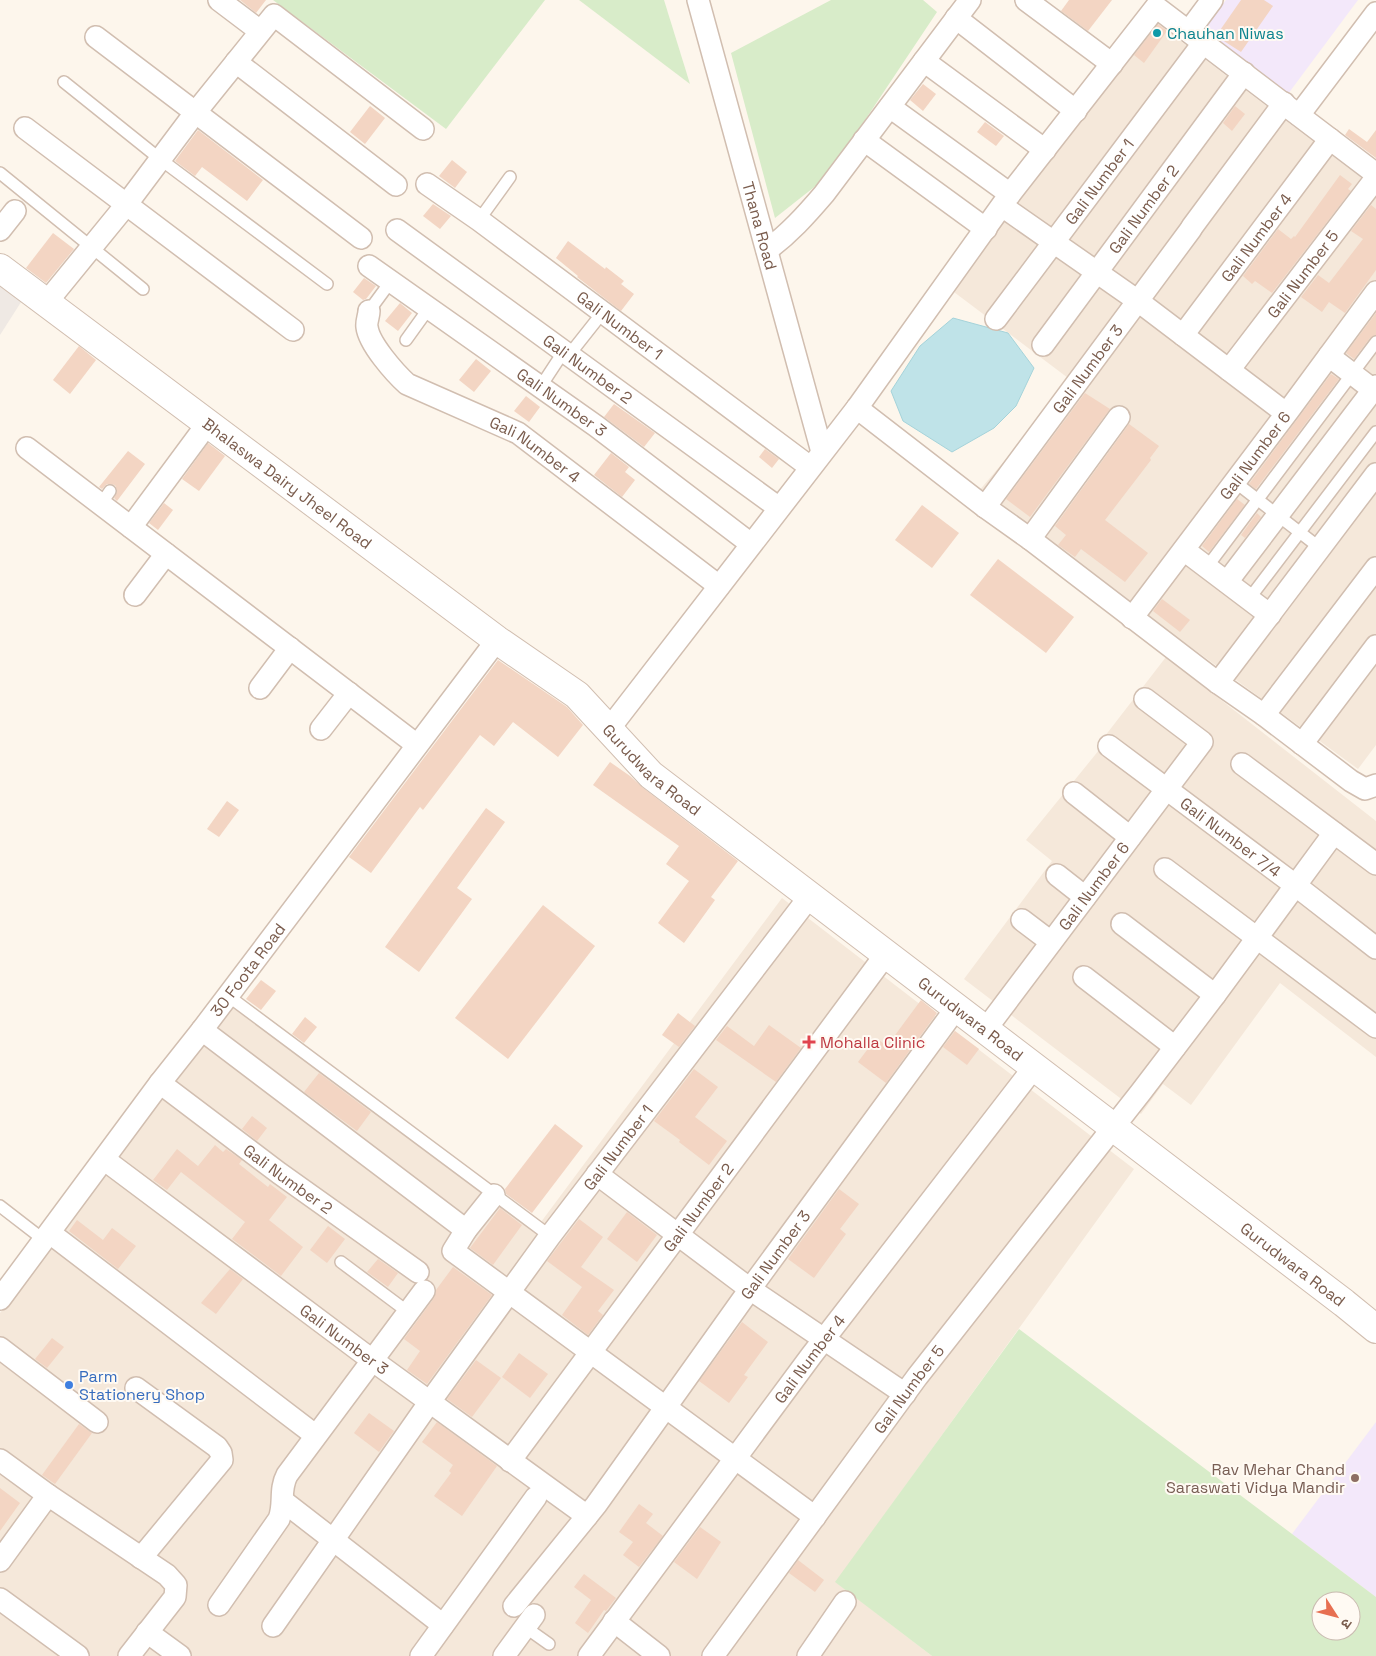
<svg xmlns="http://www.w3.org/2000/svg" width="1376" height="1656" font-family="'Space Grotesk','Noto Sans Devanagari',sans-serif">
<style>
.residential{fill:#f5e8da}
.industrial{fill:#efe9e4}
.education{fill:#f3e8fa}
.green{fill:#d8ecc9;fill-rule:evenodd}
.water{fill:#bfe3e8;stroke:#a5d3da}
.building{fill:#f3d5c3}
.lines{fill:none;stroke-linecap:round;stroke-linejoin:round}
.service-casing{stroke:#d1beb0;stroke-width:14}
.minor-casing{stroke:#d1beb0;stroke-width:24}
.tertiary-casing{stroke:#d1beb0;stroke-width:30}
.service{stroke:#fff;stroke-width:11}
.minor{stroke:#fff;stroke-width:21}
.tertiary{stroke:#fff;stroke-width:28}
.culture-dot{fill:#0f9aa8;stroke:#fffaf3;stroke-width:2}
.health-dot{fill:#e0444e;stroke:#fffaf3;stroke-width:2}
.shop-dot{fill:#3f7fe0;stroke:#fffaf3;stroke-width:2}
.education-dot{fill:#8d6e63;stroke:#fffaf3;stroke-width:2}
.labels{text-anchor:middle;stroke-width:4;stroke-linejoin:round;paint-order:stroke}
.culture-label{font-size:16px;fill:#0d838f;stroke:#fffaf3;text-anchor:start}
.street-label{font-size:16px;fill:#7a5c4d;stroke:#fffaf3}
.health-label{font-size:16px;fill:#be3a42;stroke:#fffaf3;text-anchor:start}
.shop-label{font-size:16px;fill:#366cbe;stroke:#fffaf3;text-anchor:start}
.education-label{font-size:16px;fill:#785e54;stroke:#fffaf3;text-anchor:end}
</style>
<rect width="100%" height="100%" fill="#fdf6ec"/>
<g class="residential">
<path d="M1145 14 1376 189V745L1358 769 978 492 1072 381 942 283Z"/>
<path d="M1166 657 1376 821V1057L1280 983 1191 1105 1163 1084 1141 1114 964 979 1052 861 1026 840 1108 739 1105 736Z"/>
<path d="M782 898 1134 1169 836 1582 932 1656H0V1313L235 996 541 1222Z"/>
</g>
<path class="industrial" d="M0 280 23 299 0 335Z"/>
<g class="education">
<path d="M1226 0H1358L1288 94 1203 30Z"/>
<path d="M1376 1422V1597L1292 1534Z"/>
</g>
<g class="green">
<path d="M273 0H545L446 129Z"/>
<path d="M579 0H664L690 84Z"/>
<path d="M831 0H923L937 12 827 177 775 218 731 53Z"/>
<path d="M1019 1329 1376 1597V1656H932L835 1582ZM1321 1601H1351V1631H1321Z"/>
</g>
<path class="water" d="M953 318 1008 333 1034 368 1016 406 994 428 952 452 903 421 891 391 920 346Z"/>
<g class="building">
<path d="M240 0H266L256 13Z"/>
<path d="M1069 0H1112L1088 31 1061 11Z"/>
<path d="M1241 0H1264L1273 6 1241 52 1216 36Z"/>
<path d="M1158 24 1167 31 1144 63 1134 55Z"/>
<path d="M923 84 936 94 923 111 910 100Z"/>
<path d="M370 106 385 118 365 144 350 132Z"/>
<path d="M1235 106 1245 114 1232 131 1223 123Z"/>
<path d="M985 122 1004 136 996 146 977 132Z"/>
<path d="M1349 129 1367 142 1376 130V158L1345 135Z"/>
<path d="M198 130 263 180 247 201 202 167 195 176 175 161Z"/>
<path d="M452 160 467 172 455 188 439 176Z"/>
<path d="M1340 175 1352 184 1348 189 1351 191 1272 293 1255 281 1252 284 1243 276 1278 229 1291 239 1294 236 1295 237Z"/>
<path d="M433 204 451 216 440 229 423 216Z"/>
<path d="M1371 205 1376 209V270L1345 313 1329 302 1322 312 1301 297 1318 275 1329 283 1363 239 1351 231Z"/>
<path d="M53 233 74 249 46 283 26 268Z"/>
<path d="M568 241 605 269 606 267 624 281 621 284 634 294 621 311 577 277 578 276 556 258Z"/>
<path d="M364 278 376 286 366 299 363 300 353 292Z"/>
<path d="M400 303 412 313 398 331 385 321Z"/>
<path d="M1376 313V335L1370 338 1354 359 1346 353Z"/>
<path d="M79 346 96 360 70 394 53 380Z"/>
<path d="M476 359 491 371 474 392 459 380Z"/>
<path d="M1331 374 1339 379 1256 489 1249 484Z"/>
<path d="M1085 393 1110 409 1030 517 1006 499Z"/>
<path d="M526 396 540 407 529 422 514 411Z"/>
<path d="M614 404 655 433 644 447 604 417Z"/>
<path d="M1129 424 1159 446 1150 458 1151 460 1105 520 1148 553 1125 582 1081 549 1075 557 1058 545 1066 535 1055 526Z"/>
<path d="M208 443 225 456 199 491 182 479Z"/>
<path d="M765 449 779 459 772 468 759 457Z"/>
<path d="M128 451 145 464 117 501 114 498 117 491 115 485 107 484 102 489 99 487Z"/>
<path d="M611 453 629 467 625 472 635 480 622 497 594 475Z"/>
<path d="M1237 499 1245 505 1209 552 1202 546Z"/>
<path d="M164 503 173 510 158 530 149 523Z"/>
<path d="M922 505 959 533 932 568 895 540Z"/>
<path d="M1257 513 1261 517 1245 538 1241 535Z"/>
<path d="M998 559 1074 617 1046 653 970 595Z"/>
<path d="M1162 599 1190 620 1180 632 1153 611Z"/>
<path d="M498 660 567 707 583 725 558 757 513 722 494 746 480 735 423 810 420 807 371 873 349 857Z"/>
<path d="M610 762 630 776 642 787 738 861 711 897 715 900 684 943 658 923 689 881 666 864 679 846 593 785Z"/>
<path d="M227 801 239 810 219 837 207 829Z"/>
<path d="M486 808 505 822 457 888 472 899 419 972 385 947Z"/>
<path d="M543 905 595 946 508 1059 455 1018Z"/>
<path d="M261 980 276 991 261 1010 246 999Z"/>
<path d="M921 1000 937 1013 886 1083 858 1062 876 1038 887 1046Z"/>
<path d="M678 1013 695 1026 679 1047 662 1035Z"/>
<path d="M305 1017 317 1027 304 1043 292 1034Z"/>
<path d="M769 1025 801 1048 776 1082 716 1040 727 1026 754 1046Z"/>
<path d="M955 1031 979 1049 967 1065 943 1047Z"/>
<path d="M694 1069 718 1087 695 1117 727 1141 709 1165 679 1142 680 1140 654 1121Z"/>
<path d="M319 1073 371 1112 357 1131 304 1092Z"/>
<path d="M252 1116 267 1128 257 1141 242 1129Z"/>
<path d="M555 1124 583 1146 532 1213 506 1194 505 1189Z"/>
<path d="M215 1145 223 1152 226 1149 242 1160 239 1164 268 1187 270 1184 287 1197 269 1220 303 1247 281 1276 232 1239 245 1222 181 1172 167 1190 153 1180 177 1149 198 1166Z"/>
<path d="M839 1189 859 1204 840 1229 846 1234 814 1278 788 1259Z"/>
<path d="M500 1208 522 1225 493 1265 470 1248Z"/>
<path d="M627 1212 657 1235 637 1262 607 1239Z"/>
<path d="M579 1219 603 1237 581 1267 614 1290 598 1311 603 1315 588 1335 562 1315 582 1287 547 1261Z"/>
<path d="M77 1220 103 1240 112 1228 136 1246 118 1269 69 1231Z"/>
<path d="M328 1226 345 1239 327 1263 310 1250Z"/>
<path d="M378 1259 398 1273 388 1287 367 1272Z"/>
<path d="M453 1267 492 1295 427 1384 407 1370 420 1351 404 1339 434 1298 436 1290Z"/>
<path d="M230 1269 243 1279 216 1314 201 1303Z"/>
<path d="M742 1322 768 1342 744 1375 748 1377 729 1403 699 1381Z"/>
<path d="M52 1338 64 1347 47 1368 35 1359Z"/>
<path d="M519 1353 548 1374 530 1398 502 1377Z"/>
<path d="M476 1360 501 1378 472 1417 447 1399Z"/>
<path d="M369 1413 394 1431 379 1452 354 1433Z"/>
<path d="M437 1422 497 1466 462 1516 434 1496 451 1473 449 1471 453 1465 422 1442Z"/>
<path d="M79 1424 92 1433 55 1484 42 1475Z"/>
<path d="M0 1488 20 1503 0 1531Z"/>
<path d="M639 1504 653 1514 646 1523 663 1536 639 1567 623 1555 633 1542 619 1532Z"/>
<path d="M700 1527 721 1542 697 1579 674 1562Z"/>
<path d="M798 1560 824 1580 815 1592 789 1573Z"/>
<path d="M584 1574 616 1598 606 1611 604 1610 588 1633 575 1623 591 1600 574 1587Z"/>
</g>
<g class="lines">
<defs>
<g id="service">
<path d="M64 82 160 159 327 284"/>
<path d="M0 173 143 289"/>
<path d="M479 220 510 177"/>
<path d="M369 311 391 281"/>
<path d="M406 340 429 308"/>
<path d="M569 355 603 312"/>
<path d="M541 386 564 351"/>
<path d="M1235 482 1320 548"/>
<path d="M101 504 110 491"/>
<path d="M1207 567 1376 342"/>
<path d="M1249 599 1376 432"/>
<path d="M227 995 550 1236"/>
<path d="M0 1206 44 1240"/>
<path d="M341 1262 408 1312"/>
<path d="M525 1627 549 1644"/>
</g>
<g id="minor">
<path d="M219 0 260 31"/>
<path id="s1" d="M698 0 822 452"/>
<path d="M1026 0 1112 64"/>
<path d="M956 18 1076 111"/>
<path d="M1189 31 1212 0"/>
<path d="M96 37 361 238"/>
<path d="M924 61 1045 150"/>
<path d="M236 62 396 185"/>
<path d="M890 107 1010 194"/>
<path d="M1299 115 1376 13"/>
<path d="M25 128 293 330"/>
<path d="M864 140 986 229"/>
<path id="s2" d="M427 184 479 220 810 467"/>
<path d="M1002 206 1138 301 1279 408"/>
<path d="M1192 227 1284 103"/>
<path d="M0 230 15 211"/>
<path id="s3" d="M397 230 779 508"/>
<path d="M767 250C789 234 806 215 824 194L970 0"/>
<path id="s4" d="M369 266 596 426 751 544"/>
<path d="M46 303 126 205 195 113 274 15 423 129"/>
<path id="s5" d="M369 311C369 316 366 322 367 327 369 344 395 373 407 384L518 433 719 586"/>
<path id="s6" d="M996 319 1204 42"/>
<path id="s7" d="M1183 335 1330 139"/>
<path id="s8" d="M1043 345 1244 73"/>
<path d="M1329 356 1376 392"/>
<path id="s9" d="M1229 370 1376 178"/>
<path d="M857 408 985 507 1030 539 1218 683 1264 715 1351 781 1365 789 1376 785"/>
<path d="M27 448 417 745"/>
<path id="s10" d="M985 507 1191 229"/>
<path d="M131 527 208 423"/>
<path d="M1030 539 1119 417"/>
<path d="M1184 550 1270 615"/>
<path d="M1227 582 1376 386"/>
<path d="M135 595 166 554"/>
<path id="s11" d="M1132 618 1289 410 1376 292"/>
<path d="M1218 683 1376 474"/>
<path d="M260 688 290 648"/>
<path d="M1264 715 1376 568"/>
<path d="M321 729 349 693"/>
<path d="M609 729 857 408 1010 194 1156 7 1376 174"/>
<path d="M1302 744 1376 646"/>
<path id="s12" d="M1109 746 1295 885 1376 948"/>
<path d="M1242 764 1376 864"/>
<path d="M1074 793 1130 837"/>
<path d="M1165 869 1376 1027"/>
<path d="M1057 875 1085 897"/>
<path d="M1022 920 1051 942"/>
<path d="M1122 924 1215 995"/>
<path d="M1084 977 1175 1047"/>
<path id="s13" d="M986 1029 1202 742 1145 699"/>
<path d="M202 1030 466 1230"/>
<path id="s14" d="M160 1083 279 1173 418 1272"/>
<path id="s15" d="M105 1160 372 1360 587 1516"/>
<path d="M597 1174 750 1289 905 1394"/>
<path d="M494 1195 466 1230 453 1251 815 1517"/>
<path d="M50 1233 315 1435"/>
<path id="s16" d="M0 1299 160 1083 202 1030 497 640"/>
<path d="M0 1348 97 1422"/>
<path d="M136 1388 217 1447 221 1453 222 1460 141 1558"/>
<path d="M0 1460 48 1495 167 1575 176 1585 175 1597 129 1656"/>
<path id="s17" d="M510 1461 886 954"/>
<path d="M283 1501 443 1625"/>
<path d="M0 1561 48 1495"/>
<path d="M0 1599 78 1656"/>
<path d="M219 1605 279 1519C285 1504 279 1490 287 1475L424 1291"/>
<path id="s18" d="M514 1606 596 1505 750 1289 957 1007"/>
<path d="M614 1621 659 1656"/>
<path id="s19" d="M273 1626 429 1403 550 1236 810 896"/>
<path d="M147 1632 180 1656"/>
<path d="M421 1656 536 1497"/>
<path d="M504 1656 534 1615"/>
<path id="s20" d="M589 1656 811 1356 1035 1066"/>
<path id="s21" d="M713 1656 917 1377 1141 1092 1215 995 1334 833"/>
<path d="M808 1656 845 1602"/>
</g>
<g id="tertiary">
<path id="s22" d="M0 268 497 640 577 695 651 775 1344 1303 1376 1329"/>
</g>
</defs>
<use href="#service" class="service-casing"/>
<use href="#minor" class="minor-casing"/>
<use href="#tertiary" class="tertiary-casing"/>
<use href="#service" class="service"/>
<use href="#minor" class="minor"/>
<use href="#tertiary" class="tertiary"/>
</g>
<circle class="culture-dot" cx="1157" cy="33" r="5"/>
<path class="health-dot" d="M806.5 1034.5h5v5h5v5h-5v5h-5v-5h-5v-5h5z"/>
<circle class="shop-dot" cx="69" cy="1385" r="5"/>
<circle class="education-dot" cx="1355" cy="1478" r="5"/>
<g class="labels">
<g class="culture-label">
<text x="1167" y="39">Chauhan Niwas</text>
</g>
<g class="street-label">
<text dy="6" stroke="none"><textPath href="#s6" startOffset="172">Gali Number 1</textPath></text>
<text dy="6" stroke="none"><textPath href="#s8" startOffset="169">Gali Number 2</textPath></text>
<text dy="6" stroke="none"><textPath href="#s1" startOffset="234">Thana Road</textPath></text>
<text dy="6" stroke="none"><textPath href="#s7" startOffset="122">Gali Number 4</textPath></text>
<text dy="6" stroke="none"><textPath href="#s9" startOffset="121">Gali Number 5</textPath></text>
<text dy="6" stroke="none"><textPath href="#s2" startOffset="239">Gali Number 1</textPath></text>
<text dy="6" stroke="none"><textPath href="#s10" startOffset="172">Gali Number 3</textPath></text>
<text dy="6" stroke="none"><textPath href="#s3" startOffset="236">Gali Number 2</textPath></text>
<text dy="6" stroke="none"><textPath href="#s4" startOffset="236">Gali Number 3</textPath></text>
<text dy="6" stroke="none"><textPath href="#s5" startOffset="231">Gali Number 4</textPath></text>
<text dy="6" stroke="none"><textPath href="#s11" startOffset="204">Gali Number 6</textPath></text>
<text dy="6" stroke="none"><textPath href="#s22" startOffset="359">Bhalaswa Dairy Jheel Road</textPath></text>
<text dy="6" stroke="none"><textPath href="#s22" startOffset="824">Gurudwara Road</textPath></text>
<text dy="6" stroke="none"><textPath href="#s12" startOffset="152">Gali Number 7/4</textPath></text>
<text dy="6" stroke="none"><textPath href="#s13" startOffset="179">Gali Number 6</textPath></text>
<text dy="6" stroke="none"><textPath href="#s16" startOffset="412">30 Foota Road</textPath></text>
<text dy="6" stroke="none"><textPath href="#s22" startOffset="1229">Gurudwara Road</textPath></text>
<text dy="6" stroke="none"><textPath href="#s19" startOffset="590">Gali Number 1</textPath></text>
<text dy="6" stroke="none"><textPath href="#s14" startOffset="160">Gali Number 2</textPath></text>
<text dy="6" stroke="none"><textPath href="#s17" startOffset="316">Gali Number 2</textPath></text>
<text dy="6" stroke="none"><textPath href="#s18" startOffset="438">Gali Number 3</textPath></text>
<text dy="6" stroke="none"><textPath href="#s22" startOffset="1634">Gurudwara Road</textPath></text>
<text dy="6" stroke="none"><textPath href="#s15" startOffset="299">Gali Number 3</textPath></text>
<text dy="6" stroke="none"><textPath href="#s20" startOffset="370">Gali Number 4</textPath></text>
<text dy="6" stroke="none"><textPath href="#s21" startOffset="331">Gali Number 5</textPath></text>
</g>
<g class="health-label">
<text x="820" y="1048">Mohalla Clinic</text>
</g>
<g class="shop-label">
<text x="79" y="1382">Parm<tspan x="79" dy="18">Stationery Shop</tspan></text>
</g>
<g class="education-label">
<text x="1345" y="1475">Rav Mehar Chand<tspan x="1345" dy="18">Saraswati Vidya Mandir</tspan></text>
</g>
</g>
<g transform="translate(1336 1616) rotate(126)"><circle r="24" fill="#fffaf3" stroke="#cabbb1"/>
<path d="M0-4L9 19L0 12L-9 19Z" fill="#e76f51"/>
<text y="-8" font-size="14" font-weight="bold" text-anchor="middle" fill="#7a5c4d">उ</text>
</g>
</svg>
